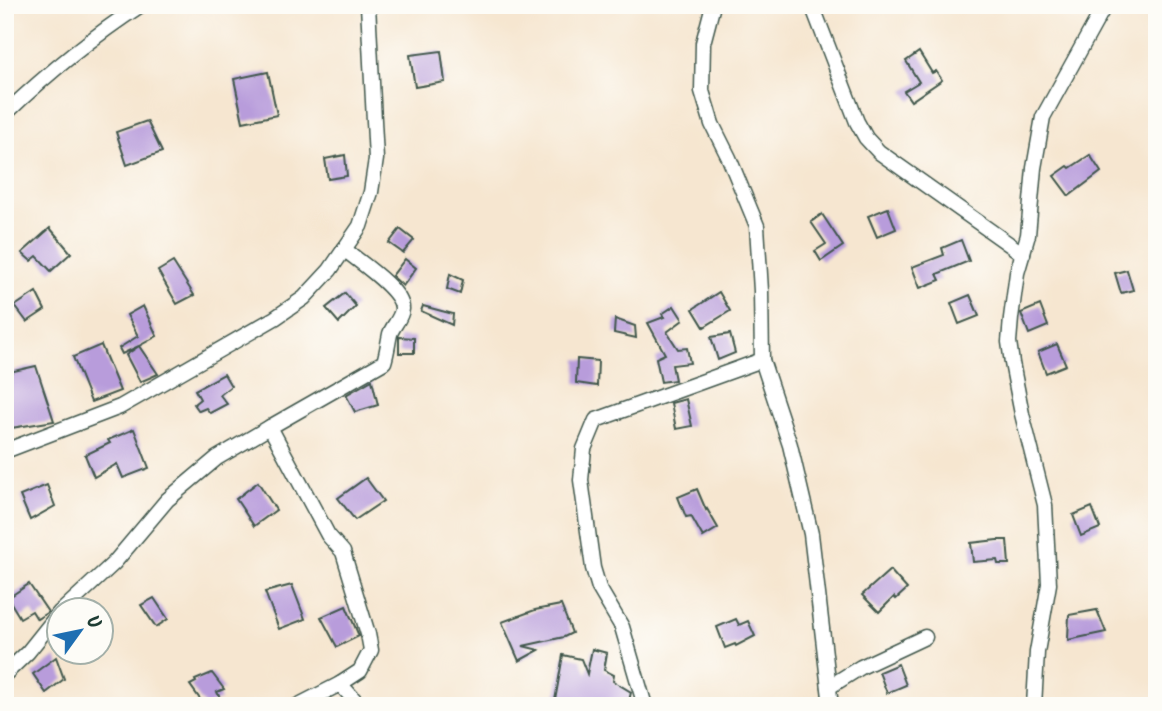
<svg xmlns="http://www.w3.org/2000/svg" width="1162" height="711" font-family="Kalam,sans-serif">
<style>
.building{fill:#b89cdb}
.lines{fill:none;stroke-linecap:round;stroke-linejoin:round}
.minor-casing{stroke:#3f564b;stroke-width:17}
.minor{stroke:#fff;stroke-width:14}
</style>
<rect width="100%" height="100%" fill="#fdfcf7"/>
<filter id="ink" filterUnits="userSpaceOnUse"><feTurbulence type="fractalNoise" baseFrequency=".0143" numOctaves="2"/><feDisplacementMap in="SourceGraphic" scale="14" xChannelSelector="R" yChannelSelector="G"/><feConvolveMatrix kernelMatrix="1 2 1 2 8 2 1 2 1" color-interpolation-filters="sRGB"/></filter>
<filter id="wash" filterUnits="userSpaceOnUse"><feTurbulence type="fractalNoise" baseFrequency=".00686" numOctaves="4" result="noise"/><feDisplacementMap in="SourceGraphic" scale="28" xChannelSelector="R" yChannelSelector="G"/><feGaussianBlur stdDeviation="1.57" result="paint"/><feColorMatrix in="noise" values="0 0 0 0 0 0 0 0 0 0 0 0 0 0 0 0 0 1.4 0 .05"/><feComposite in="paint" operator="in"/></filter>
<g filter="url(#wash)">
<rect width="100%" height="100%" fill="#f6e6d0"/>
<g id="blocks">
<g class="building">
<path d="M441 51 445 82 415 87 410 55Z"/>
<path d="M919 52 932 73 936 71 942 80 911 101 904 91 919 82 906 61Z"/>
<path d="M268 72 277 115 243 122 234 79Z"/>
<path d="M147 121 162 152 127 165 116 132Z"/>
<path d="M345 155 347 176 328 179 325 159Z"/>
<path d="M1090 155 1101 172 1069 196 1054 176 1068 166 1070 168Z"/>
<path d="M888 208 896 229 877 237 868 216Z"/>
<path d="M822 214 843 246 821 261 815 251 826 244 811 222Z"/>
<path d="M50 228 71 253 51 271 37 256 31 261 22 253Z"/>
<path d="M400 229 414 240 403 253 389 243Z"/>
<path d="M961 240 969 261 937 274 940 280 920 288 912 267 944 255 942 248Z"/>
<path d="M405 259 416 268 403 286 392 276Z"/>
<path d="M173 262 194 295 177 304 158 271Z"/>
<path d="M1127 270 1133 290 1121 293 1115 273Z"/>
<path d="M450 274 463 280 460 294 447 289Z"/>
<path d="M36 292 45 310 27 322 15 306Z"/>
<path d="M719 292 730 311 704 327 693 309Z"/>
<path d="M345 293 356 306 339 323 326 308Z"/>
<path d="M970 295 979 316 959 324 951 303Z"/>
<path d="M1040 305 1048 326 1029 334 1021 313Z"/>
<path d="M143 306 157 336 139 346 158 374 140 382 126 355 139 346 122 354 119 348 138 336 127 315Z"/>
<path d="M423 306 453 314 452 325 421 311Z"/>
<path d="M674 306 683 320 667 332 678 349 687 348 690 363 672 365 675 380 661 382 656 358 665 354 648 323 664 317 662 314Z"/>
<path d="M615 319 635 326 636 338 614 333Z"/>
<path d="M730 334 735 353 718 360 711 337Z"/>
<path d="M399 337 414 338V353H399Z"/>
<path d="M1057 344 1066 365 1046 373 1038 352Z"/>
<path d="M101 345 120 391 91 402 73 357Z"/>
<path d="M577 359 598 361 597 386 576 383Z"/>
<path d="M36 366 54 421 5 429V373Z"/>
<path d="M224 374 231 386 220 395 227 404 210 413 206 408 199 411 194 404 200 399 195 390Z"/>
<path d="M372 380 378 405 355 412 346 395Z"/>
<path d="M686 399 692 426 676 429 671 403Z"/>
<path d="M134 429 149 468 123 478 117 464 94 477 85 455 110 443 108 440Z"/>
<path d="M366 478 383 501 355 520 338 498Z"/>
<path d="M258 482 276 510 254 526 236 499Z"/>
<path d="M47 485 55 506 30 520 20 496Z"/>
<path d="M697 489 706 510 707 509 718 528 703 537 691 516 686 517 678 497Z"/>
<path d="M1092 507 1100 528 1081 536 1073 515Z"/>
<path d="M997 540H1007L1009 564H998L997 560 973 562 971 543Z"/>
<path d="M890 570 907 589 896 599 894 597 879 612 862 595Z"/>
<path d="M29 584 48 612 37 619 32 611 20 618 8 598Z"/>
<path d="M292 585 305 619 279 629 265 592Z"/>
<path d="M154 598 168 619 156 627 141 605Z"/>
<path d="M561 605 572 633 564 637 523 646 539 650 519 661 502 622 535 610Z"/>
<path d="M346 606 359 636 337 647 321 617Z"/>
<path d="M1097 610 1106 632 1068 640 1069 615Z"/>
<path d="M736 619 739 625 748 621 755 636 736 646 735 644 725 648 717 627Z"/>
<path d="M592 649 607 653 604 670 614 675 613 681 631 692 628 706H554L563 655 581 659 587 674Z"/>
<path d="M56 657 64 679 46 693 33 674Z"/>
<path d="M898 664 906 685 887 693 879 672Z"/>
<path d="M212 673 224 689 217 692 221 700 205 706 190 685 196 682 195 680Z"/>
</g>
</g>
</g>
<g filter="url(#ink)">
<use href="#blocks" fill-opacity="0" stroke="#3f564b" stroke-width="2"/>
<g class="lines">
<defs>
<g id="minor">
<path d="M713 5 703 43 702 91 712 124 729 158 757 226 761 291 762 360"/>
<path d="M812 5 857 122 866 138 879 152 1023 254"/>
<path d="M5 114C48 73 92 37 141 5"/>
<path d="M5 451 120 407 275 318 304 298 330 270 360 226 371 192 376 159 368 5"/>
<path d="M63 610 114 563 167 500 217 458 270 427"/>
<path d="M5 674 28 652 60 612"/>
<path d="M340 684 360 671 371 650 368 634 343 552 328 535 270 427 384 362C387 353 388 343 390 334 393 325 401 319 402 309 403 290 358 261 344 249"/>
<path d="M829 687 861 667 925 637"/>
<path d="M297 706 340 684 360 706"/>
<path d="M645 706 622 627 599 588 593 568 581 480 584 449 596 420 762 360 790 445 811 534 831 706"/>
<path d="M1034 706 1037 652 1049 584 1045 505 1022 414 1012 363 1009 342 1011 318 1017 273 1028 235 1034 168 1043 117 1105 5"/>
</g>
</defs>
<use href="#minor" class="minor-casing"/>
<use href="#minor" class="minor"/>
</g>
</g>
<rect width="1162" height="711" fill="none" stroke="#fdfcf7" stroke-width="28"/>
<g transform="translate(80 631) rotate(57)"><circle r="33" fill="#fdfcf7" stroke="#a4b0a9" stroke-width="2"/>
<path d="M0-5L12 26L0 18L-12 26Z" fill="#1f6fb2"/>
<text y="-10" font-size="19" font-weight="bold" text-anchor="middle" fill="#1f3d34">U</text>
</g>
</svg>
